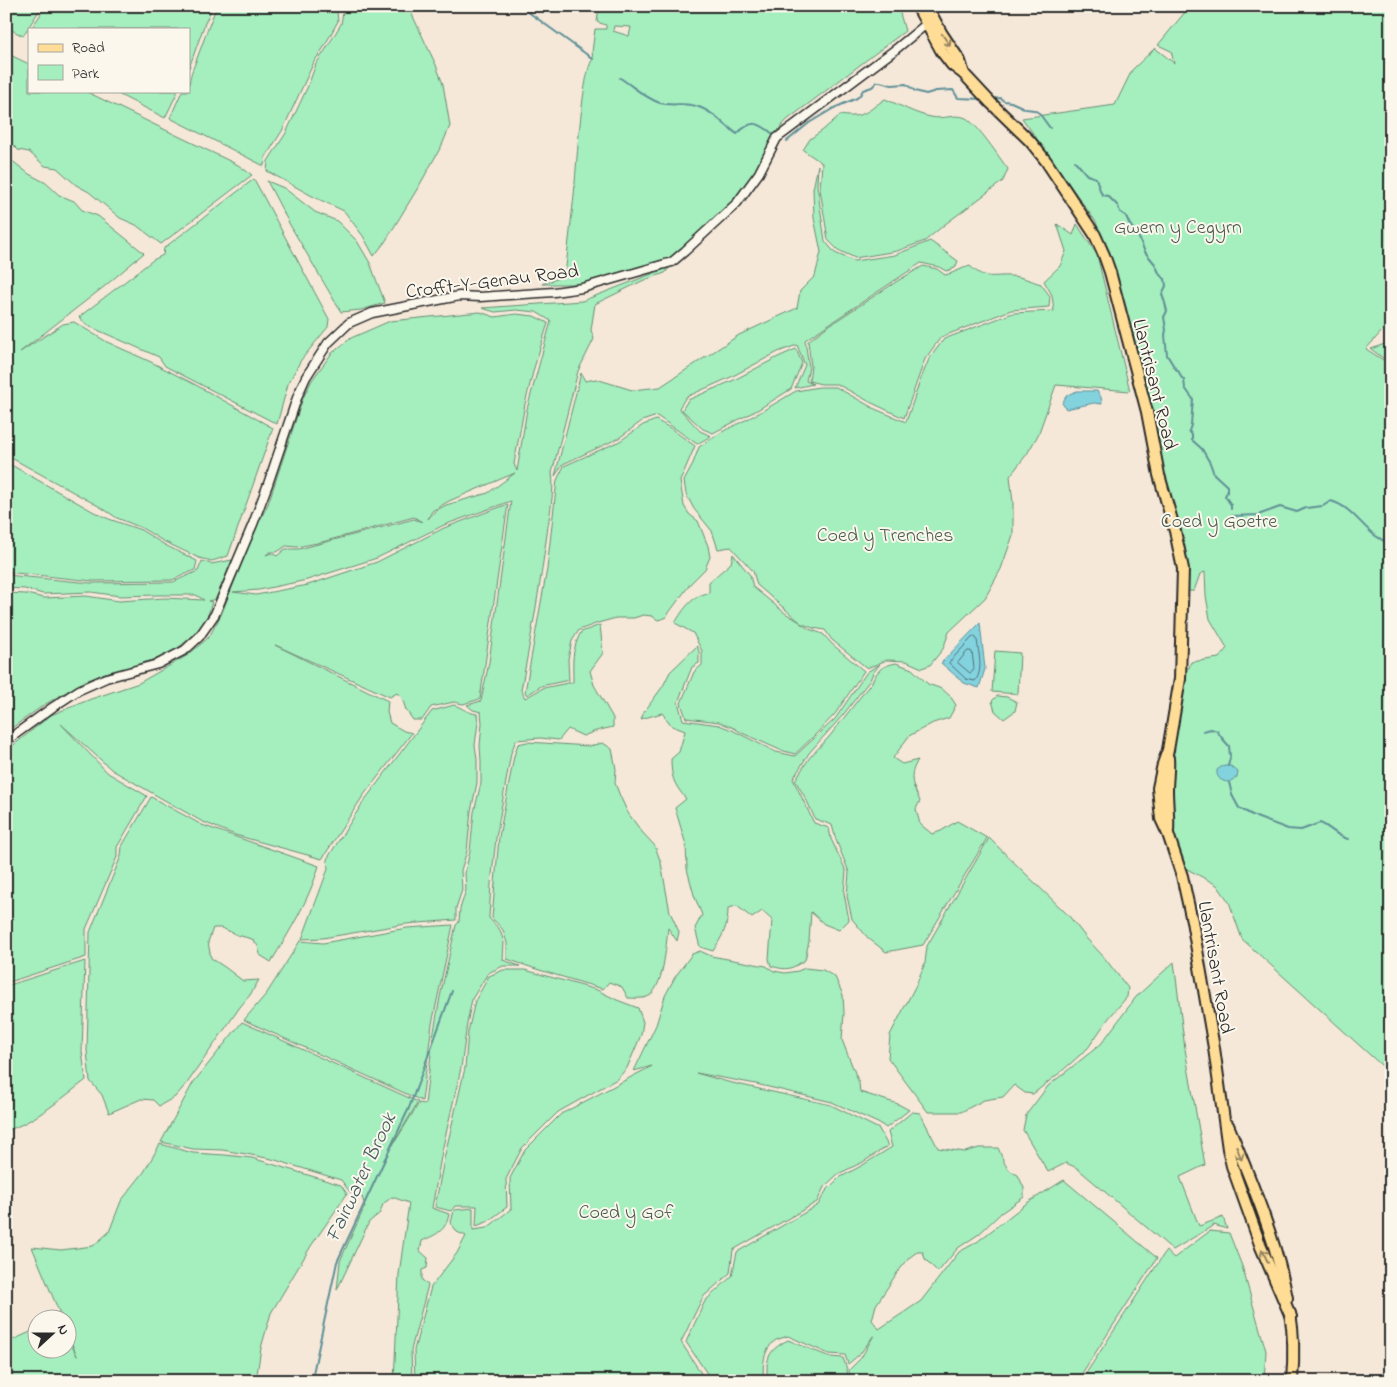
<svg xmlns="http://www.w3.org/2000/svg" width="1397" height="1387" font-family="'Indie Flower',sans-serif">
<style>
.green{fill:#a5eebd;stroke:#688c74;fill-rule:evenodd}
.water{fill:#83d3df;stroke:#609097}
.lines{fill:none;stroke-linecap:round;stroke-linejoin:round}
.shore{stroke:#4e6e73;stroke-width:1}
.stream{stroke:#609097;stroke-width:2}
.tertiary-casing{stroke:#2b2b2b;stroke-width:11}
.primary-casing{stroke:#2b2b2b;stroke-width:14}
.tertiary{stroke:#fbf7ec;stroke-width:8}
.primary{stroke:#ffdd96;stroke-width:10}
.oneway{stroke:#958460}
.labels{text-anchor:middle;stroke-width:4;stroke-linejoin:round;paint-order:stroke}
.park-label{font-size:20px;fill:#4a5c50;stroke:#fbf7ec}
.street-label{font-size:20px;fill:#2b2b2b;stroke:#fbf7ec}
.water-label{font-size:21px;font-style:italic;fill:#455d61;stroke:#fbf7ec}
</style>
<rect width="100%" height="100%" fill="#f5e8d9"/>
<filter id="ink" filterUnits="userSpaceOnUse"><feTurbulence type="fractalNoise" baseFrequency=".02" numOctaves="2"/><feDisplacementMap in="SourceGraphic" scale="10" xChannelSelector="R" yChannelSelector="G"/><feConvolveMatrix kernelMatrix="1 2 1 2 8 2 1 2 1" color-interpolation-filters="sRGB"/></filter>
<g filter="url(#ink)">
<g class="green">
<path d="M6 6H42L23 36 6 27Z"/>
<path d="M46 6H213L205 23 189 68V29H31Z"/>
<path d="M217 6H335L337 12 338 21 324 47 314 62 282 131 265 158 264 166 170 118 182 91H189C189 77 191 74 196 61 203 43 209 24 217 6Z"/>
<path d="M341 6H408L436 65 443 84 450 126 442 145 419 186 385 242 374 256 363 236 344 211 314 197 267 171 268 161 286 133 308 86 316 64 326 49 341 24 343 12Z"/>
<path d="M599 6H898L905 31 787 120 772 137 758 167 736 197 672 258 581 284H542L565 276C568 249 571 222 574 195 576 173 582 70 593 59L592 52 595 29H606V25L597 22ZM614 26 631 27 629 36 613 31Z"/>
<path d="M1190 6H1391V321L1366 349 1391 365V1074L1242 939 1229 902 1217 885 1187 869 1176 845 1169 791 1173 732 1183 668H1189L1191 662 1219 658 1227 648 1210 619 1206 596 1205 572 1200 574 1194 591H1188L1183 546 1168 491 1152 420 1107 259 1104 244 1096 222 1022 118 1115 105 1132 70 1155 48 1174 63 1171 51 1158 45Z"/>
<path d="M6 53 29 64V91H85L238 165 252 175 161 244 136 225 120 218 89 192 76 185 57 168 45 166 29 152 18 150 6 138Z"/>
<path d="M112 91H178L165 118Z"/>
<path d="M885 99C900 105 915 114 931 117 943 120 955 113 966 118 979 126 998 156 1008 169L1003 181 944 225 925 241 897 251 855 258 838 250 828 240 820 189 822 163 803 150 810 139 823 130 840 115C864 119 867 111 885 99Z"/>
<path d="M6 156 29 174 46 183 59 195 74 201 82 210 98 216 144 253 105 286 20 352 63 324 74 322 107 342 151 362 194 384 273 428 228 556 212 561 199 558 163 541 142 528 117 518 102 508 6 455Z"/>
<path d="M818 165 817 185 825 241 835 253 854 261 895 255 930 241 958 261 955 268 946 271 939 267 921 263 805 340 809 367 806 381 813 384 795 388 805 365 797 345 778 352 731 377 686 397 679 408 700 431 711 436 697 444 657 416 642 421 619 438 563 464 555 476 581 373 585 381 596 379 632 390 660 387 739 335 797 308 800 291 815 276 821 252 814 218 813 189Z"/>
<path d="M254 179 329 319 328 327 301 360 288 384 277 424 165 366 159 357 86 325 79 317 153 260 163 255 164 248Z"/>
<path d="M267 181 284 188 315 212 337 221 357 241 370 263 385 303 361 310 341 312 290 225Z"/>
<path d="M1057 224 1073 235 1077 224 1097 255 1130 391 1056 385 1038 435 1027 454 1010 476 1013 503V535L1001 569 985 598 949 632 943 649 930 665 922 668 906 661 887 660 867 668 832 640 825 630 813 628 800 623 809 629 823 634 832 644 864 671 835 714 813 737 795 754 780 750 742 733 734 728 719 722 686 718 681 703 694 672 702 665V651L693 633 675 623C683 610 692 595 709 593V582L731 563 733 554 750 575 753 587 785 613 800 622 757 585 753 571 731 547 718 549 712 531 694 509 686 494 684 481 692 466 699 447 722 432 759 413 796 391 819 387H836L875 409 906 422 920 381 929 359 944 339 1013 313 1054 311 1052 295 1044 281 1060 266 1066 251Z"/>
<path d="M923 266 937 269 945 275C955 273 961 268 970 266 986 281 992 275 1010 276 1021 276 1031 281 1041 284L1050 296 1049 307 1011 310 941 337 925 359 904 418 872 403 837 384H821L809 381 811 366 808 341 825 328 899 280Z"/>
<path d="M670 267 665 273 642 281 595 304 591 330 594 339 578 371 552 473C555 492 549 516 547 534 540 587 531 638 521 690L525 698 543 688 573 682C573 661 571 651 581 632L600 625 603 653 590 671 594 685 613 718V727L596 731 583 736 568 729 559 740 540 738 516 740 511 753 496 838 491 884 489 918 500 930 504 942 503 960 520 966H503L488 973 472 999 467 1024 461 1068 442 1151 432 1208 449 1214C446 1231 437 1234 422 1241L420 1251 428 1258 427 1268 422 1270V1280L428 1285 411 1350 412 1381H394L399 1274 409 1203 392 1197 383 1204 380 1213 369 1222 337 1290 340 1261 365 1206 362 1197 350 1192 341 1180 272 1159 246 1154 222 1150 193 1149 161 1142 193 1083 242 1022 418 1102 383 1161 419 1103 425 1104 433 1037 440 997 456 925 459 922 460 909 466 890 465 873 470 851 474 812 481 783V761L480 746 482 723 481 712 473 710 467 705 481 701 489 662 511 501 444 525 377 558 307 580 259 590 233 592 256 595 308 585 377 562 444 528 508 504 480 699 463 704 454 702 431 707 422 720H413L406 710 402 698 397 693 390 697 275 645 388 701 387 712 390 723 404 731 412 733 363 796 322 859 235 835 201 821 112 770 61 724 108 773 147 796 117 847V857L86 929V957L6 983V751L51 715 91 699 139 683 188 655 209 637 221 615 255 530 268 504 303 398 312 380 332 353 351 338 390 321 480 312 495 317 516 314 534 316 548 323 534 368 525 404 514 464 517 471 527 409 551 321 536 312 516 310 495 312 482 308 582 301ZM515 473 488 493 446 505 435 511 428 519 432 511 449 501ZM414 517 422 522 414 519 299 549H285L277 556 271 553 266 555 270 552H277L286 546 297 547 322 542Z"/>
<path d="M1391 338V364L1371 349 1387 343Z"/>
<path d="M796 349 802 363 791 389 759 409 713 433 703 429 682 410 688 400 734 380 778 357Z"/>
<path d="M656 420 670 428 695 446 680 481 684 506 689 514 698 521 708 546 710 557 705 569 691 583 665 618 658 620 652 616 643 615 634 618H616L598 623 579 630 572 641 568 659 569 680 541 686 527 695 525 692 547 569 557 480 564 466 620 441 643 425Z"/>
<path d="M6 462 94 512 109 519 141 530 165 545 197 561 195 570 172 580 93 581 6 572Z"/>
<path d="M232 560 216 599 208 601 212 602 205 625 177 649 160 658 85 681 44 705 6 732V593L26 594 44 598 86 596 119 601 165 598 204 600 196 595H157L120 596 91 592 43 594 25 589 6 588V575L91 583 173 582 198 571 202 561 211 564Z"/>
<path d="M697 646 699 651V663L692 667 678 702 683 720 719 725 732 730 776 752 795 756 835 719 867 672 880 664 873 673 870 680 843 715 809 753 793 779 814 823 829 828 831 839 846 871 844 893 849 920 839 930 824 924 811 912 809 941 805 960C791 969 788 971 771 966L769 959 772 920 762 911 752 918 737 906 728 908C728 927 723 935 713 951L700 947 695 928 702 915 694 895 687 869 686 845 675 808 686 799C674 784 671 778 671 759L679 752 685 731 672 726 662 713 641 719 644 712 663 686 670 672Z"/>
<path d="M995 651 1020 653 1018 694 992 692Z"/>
<path d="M896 663 912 669 928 684 942 689 950 696 956 705 949 718 933 723 909 736 893 758 902 764 918 760C908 776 912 784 920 801L916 809 920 824 932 834 941 831 957 821 987 838 923 945 886 952 868 938 852 919 847 896 849 872 836 840 832 825 815 819 807 801 795 780 810 757 829 737 872 682C878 669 882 666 896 663Z"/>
<path d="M997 696 1007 697 1017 702 1015 711 1004 719 995 711 992 701Z"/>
<path d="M454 705C463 708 468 713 477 714L478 722 475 745 477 759V783L471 811 467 851 461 870 462 890 456 908V920L406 924 323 938 302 939 328 869 327 859 364 801 432 711Z"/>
<path d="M527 742 589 746 603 743 612 749 616 769 615 783 620 796 628 813 642 832 655 846 661 863 670 912 679 932 677 941 668 928C666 944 664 990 647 997 642 999 633 998 628 998L622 987 609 982 603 989 536 969 507 959V943L503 930 492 918 499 837 514 756 518 744Z"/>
<path d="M151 797 202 825 319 866C309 900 290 931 271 962L260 955 258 946 252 939 237 935 222 928H213L208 942 211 958 226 968 243 981 259 980 250 995 240 1007 188 1082 175 1097 159 1106 153 1100 141 1099 109 1113 102 1095 90 1081 87 1051 90 932 121 856 122 846Z"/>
<path d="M989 838 1069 916 1087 939 1103 956 1128 988 1127 997 1108 1019 1088 1048 1062 1071 1033 1094 1025 1093 1014 1085 1003 1097 984 1100 961 1112H928L888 1058 890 1035 916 985 925 963 927 946Z"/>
<path d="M453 925 432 1024 422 1101 244 1020 267 993 300 941 323 943 407 928Z"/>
<path d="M700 951 711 956 766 966 774 971 785 973 798 971 805 968 823 970 835 977 843 995 844 1013 842 1040 859 1083 860 1092 898 1104 909 1110 886 1128 882 1125 832 1102 756 1084 696 1073 728 1082 831 1105 879 1129 888 1146 863 1162 838 1174 824 1187 817 1202 733 1250 730 1273 703 1297 681 1342 706 1381H415L414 1350 431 1287 457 1253 466 1236 457 1232 451 1223 454 1210 473 1208V1230L487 1228 511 1209 510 1178 525 1150 561 1114 652 1066 634 1071 656 1025 665 996 675 977 692 954Z"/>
<path d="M85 961 82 1052 86 1080C61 1099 36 1121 6 1131V986Z"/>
<path d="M1174 962 1185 1049 1205 1165 1180 1177 1199 1226 1223 1217 1227 1229 1214 1225 1173 1250 1077 1168 1066 1163 1048 1172 1023 1130 1026 1115 1048 1086 1101 1044 1136 997Z"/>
<path d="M503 970H525L597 990 617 1000 638 1008 643 1022 641 1035 627 1068 617 1079 558 1112 522 1148 506 1179 507 1207 487 1222 476 1226 477 1206H455L451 1211 435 1207 444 1159 465 1068 468 1032 475 1001 489 976Z"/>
<path d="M912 1112 920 1113 938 1148 965 1152 979 1148H998C1004 1160 1004 1170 1018 1175L1024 1188V1197L1001 1213 979 1234 958 1248 938 1272 925 1259 923 1252H917L910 1257 897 1273 876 1305 872 1320 879 1329 921 1301 959 1252 977 1242 1027 1203 1064 1180 1157 1258 1077 1381H850L849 1370 861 1358 874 1335 860 1354 848 1364 845 1355 829 1354 788 1336C784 1337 780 1339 776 1340 763 1349 762 1367 764 1381H712L686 1342 705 1301 732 1276 737 1252 818 1205 826 1191 839 1178 861 1166 892 1147 888 1132Z"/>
<path d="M160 1144 193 1153 225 1155 252 1158 341 1185 347 1194 311 1246 271 1313 261 1348 256 1381H194L96 1376 135 1381H6V1343L37 1329 38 1350H68V1338L77 1356 68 1334V1320L62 1319 32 1247 61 1250 93 1246 109 1232 121 1201 144 1172Z"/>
<path d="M1210 1231 1229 1233 1242 1266 1266 1351 1264 1381H1081L1166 1251 1174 1258Z"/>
<path d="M788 1340 830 1357 843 1358 847 1369 848 1381H768C765 1359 768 1350 788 1340Z"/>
</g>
<g class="water">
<path d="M1077 391H1097L1101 397 1102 404 1094 403 1066 409 1062 403 1067 395Z"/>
<path d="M980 623 985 669 979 688 964 683 941 663Z"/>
<path d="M1225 766H1231L1238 772 1237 777 1229 782C1222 782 1216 778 1217 770L1221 767Z"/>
</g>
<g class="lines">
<g class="shore">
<path d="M973 637H975L977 639C978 652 984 670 975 681L966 679 949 663Z"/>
<path d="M968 651H970L972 652 974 668 972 672 970 673 958 663Z"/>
</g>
<g class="stream">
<path d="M520 6 593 59"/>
<path d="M620 78C633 86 645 98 660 103 670 106 681 103 691 105 710 108 722 123 737 134 752 119 758 122 773 134"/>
<path d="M992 99 1000 98 1004 101 1011 102 1020 106 1026 109 1034 110 1039 113 1050 128"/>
<path d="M787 141 809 123 834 108 857 98 860 95 863 90 872 87 877 82H880L892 85 906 84 915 91 926 94 936 91 953 90 958 98 982 99"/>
<path d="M1075 161 1087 175 1096 178 1101 193 1103 195 1108 196 1118 206 1120 212 1126 216 1129 223 1139 238 1145 252 1155 264 1160 275 1165 279 1166 286 1162 294 1165 303 1167 311 1164 317 1166 330 1165 335 1167 355 1175 368 1179 372 1181 377 1184 380 1185 388 1193 399 1191 425 1189 431 1192 435V440L1202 449 1210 463 1214 474 1227 486V492L1225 496 1231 505V509"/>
<path d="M1231 516 1258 515 1280 507 1297 512 1306 508 1323 506 1331 501C1349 506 1359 522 1373 534 1378 538 1385 541 1391 545"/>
<path d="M1203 731 1211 729 1217 731 1222 738 1229 746 1230 756"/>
<path d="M1228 766 1230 758"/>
<path d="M1229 782 1232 795 1239 808 1254 816"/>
<path d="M1256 817 1288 829 1301 830 1320 823C1330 827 1338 837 1348 839"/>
<path d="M313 1381 312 1378 337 1262 409 1108 452 991"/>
</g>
<defs>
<path id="tertiary" d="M6 741 53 707 79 690 106 678 158 664 185 650 199 637 215 614 253 524 268 484 298 395 306 377 328 343 349 323 372 313 459 296 480 297 554 292 582 288 672 262 685 251 737 203 759 173 777 138 896 49 930 21"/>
<g id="primary">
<path d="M917 6 942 52 952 65 964 74 991 103 1030 141 1046 161 1095 235 1104 255 1110 272 1147 412 1159 475 1175 531 1183 569 1180 679 1168 750 1163 764 1158 788 1161 819 1168 834 1182 876 1192 921 1214 1048 1228 1149 1232 1166 1261 1247 1291 1317"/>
<path d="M927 6 942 34 960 61 964 74"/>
<path d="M1168 758C1169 769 1167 779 1167 790 1167 804 1169 817 1168 831"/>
<path d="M1228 1125C1251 1181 1276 1239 1287 1298"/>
<path d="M1290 1313C1294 1335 1294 1358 1292 1381"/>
</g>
</defs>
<use href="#tertiary" class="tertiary-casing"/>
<use href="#primary" class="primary-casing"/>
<use href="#tertiary" class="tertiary"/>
<use href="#primary" class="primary"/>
</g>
<defs><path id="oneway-shaft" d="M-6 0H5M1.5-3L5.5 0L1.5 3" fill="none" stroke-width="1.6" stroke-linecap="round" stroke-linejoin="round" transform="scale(1.25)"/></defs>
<g class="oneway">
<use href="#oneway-shaft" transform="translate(946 40) rotate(56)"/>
<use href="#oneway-shaft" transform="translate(1239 1153) rotate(69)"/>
<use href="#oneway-shaft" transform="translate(1265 1256) rotate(-115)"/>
</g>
</g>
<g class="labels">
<g class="park-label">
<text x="1178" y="233">Gwern y Cegyrn</text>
<text x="1219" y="527">Coed y Goetre</text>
<text x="885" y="541">Coed y Trenches</text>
<text x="626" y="1218">Coed y Gof</text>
</g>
<g class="street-label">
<text transform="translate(492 280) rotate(-7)" y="7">Crofft-Y-Genau Road</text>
<text transform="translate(1156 384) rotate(76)" y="7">Llantrisant Road</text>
<text transform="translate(1217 967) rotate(80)" y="7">Llantrisant Road</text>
</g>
<g class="water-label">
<text transform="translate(360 1177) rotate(-65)" y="7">Fairwater Brook</text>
</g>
</g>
<rect width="1397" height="1387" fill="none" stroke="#fbf7ec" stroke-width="25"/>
<rect x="12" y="12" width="1372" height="1362" fill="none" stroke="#2b2b2b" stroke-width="2" filter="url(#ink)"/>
<rect x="28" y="28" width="162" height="65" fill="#fbf7ec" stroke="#a8a59f"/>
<rect x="38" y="44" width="25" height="8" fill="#ffdd96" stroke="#a8a59f"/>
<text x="72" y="52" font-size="15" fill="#2b2b2b">Road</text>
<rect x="38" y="65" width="25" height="15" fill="#a5eebd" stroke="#a8a59f"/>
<text x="72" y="78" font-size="15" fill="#2b2b2b">Park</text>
<g transform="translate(52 1334) rotate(69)"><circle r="24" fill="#fbf7ec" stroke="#a8a59f"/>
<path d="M0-4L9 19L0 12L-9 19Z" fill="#2b2b2b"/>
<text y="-8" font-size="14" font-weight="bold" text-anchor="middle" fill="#2b2b2b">N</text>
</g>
</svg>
